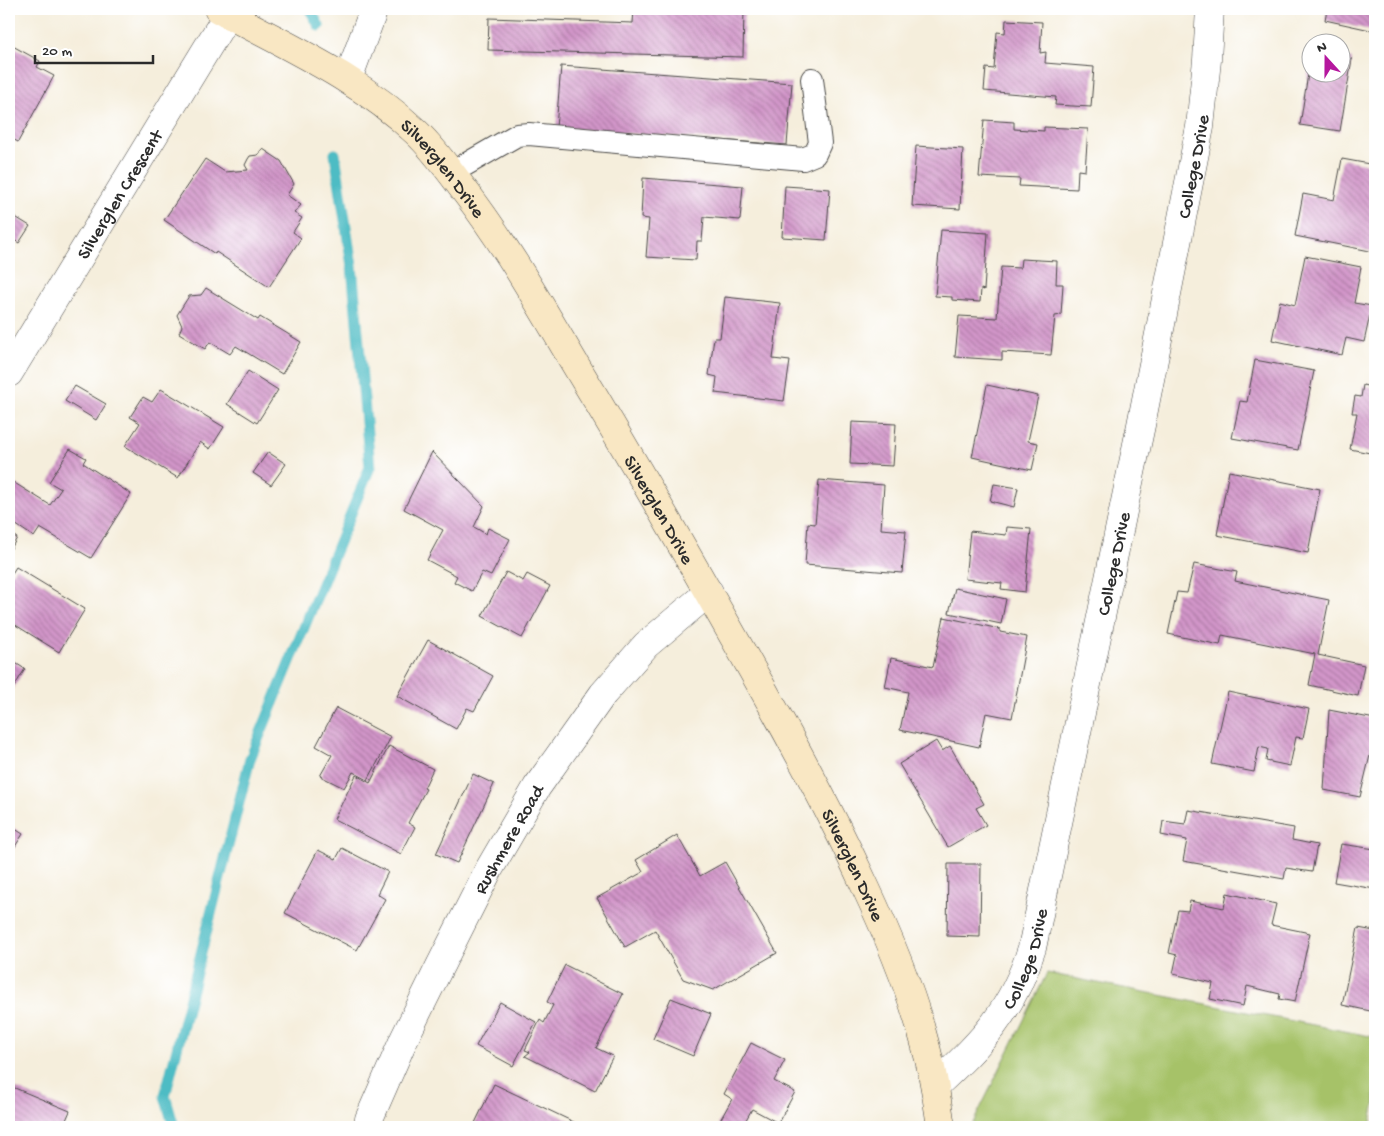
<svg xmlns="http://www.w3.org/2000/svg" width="1384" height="1136" font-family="'Gochi Hand',sans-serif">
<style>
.green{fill:#a6c268;stroke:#68764a}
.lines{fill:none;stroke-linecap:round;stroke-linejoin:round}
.stream{stroke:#4ebcc4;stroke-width:11}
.building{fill:url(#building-back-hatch)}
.lane-casing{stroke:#494846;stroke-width:24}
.street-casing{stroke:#494846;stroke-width:29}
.secondary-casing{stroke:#494846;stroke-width:29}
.lane{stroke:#fff;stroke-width:22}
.street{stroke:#fff;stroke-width:28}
.secondary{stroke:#f9e7c3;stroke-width:28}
.labels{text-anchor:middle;stroke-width:4;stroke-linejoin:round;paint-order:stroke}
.street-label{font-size:19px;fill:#2b2b2b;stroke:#fff}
</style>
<defs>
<pattern id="building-back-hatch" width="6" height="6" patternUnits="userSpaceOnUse" patternTransform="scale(1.25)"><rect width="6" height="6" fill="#d295c9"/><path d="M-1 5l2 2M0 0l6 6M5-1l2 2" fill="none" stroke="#ab7aa3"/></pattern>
</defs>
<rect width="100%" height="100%" fill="#fff"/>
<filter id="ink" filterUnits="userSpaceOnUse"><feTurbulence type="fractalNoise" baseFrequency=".02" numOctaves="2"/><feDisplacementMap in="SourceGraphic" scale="10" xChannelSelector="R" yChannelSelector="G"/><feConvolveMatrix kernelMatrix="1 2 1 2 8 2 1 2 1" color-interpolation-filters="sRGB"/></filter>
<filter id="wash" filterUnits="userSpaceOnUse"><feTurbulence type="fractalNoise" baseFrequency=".0096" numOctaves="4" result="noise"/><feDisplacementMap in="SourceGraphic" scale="20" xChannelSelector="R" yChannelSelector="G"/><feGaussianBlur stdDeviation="1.12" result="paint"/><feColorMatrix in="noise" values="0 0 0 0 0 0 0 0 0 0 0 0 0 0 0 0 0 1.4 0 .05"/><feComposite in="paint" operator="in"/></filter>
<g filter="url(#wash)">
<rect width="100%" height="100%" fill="#f5eedc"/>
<path class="green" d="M1047 973 1375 1037V1102L1370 1127H971Z"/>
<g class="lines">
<g class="stream">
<path d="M310 9 319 26"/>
<path d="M174 1127 165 1096 250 759 370 467 352 266 335 154"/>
</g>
</g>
<g id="blocks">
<g class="building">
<path d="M634 9H744L743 57 488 50 489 18 633 23Z"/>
<path d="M1327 9H1375V31L1325 20Z"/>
<path d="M1006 20 1042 22 1040 53 1046 52 1045 63 1094 67 1091 107 1055 105 1056 97 984 91 986 68 994 69 997 32 1005 33Z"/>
<path d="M9 44 40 61 37 67 54 76 18 142 9 137Z"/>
<path d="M1342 57 1352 59 1340 131 1300 125 1310 61 1312 72H1342Z"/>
<path d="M561 66 792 83 787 145 556 128Z"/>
<path d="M984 120 1014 122V129L1044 131V127L1088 129 1085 171 1078 170 1077 189 1019 186 1020 179 979 177Z"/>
<path d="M916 146 963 149 960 209 912 206Z"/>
<path d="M263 149 281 161 294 184 287 195 301 205 294 213 302 218 293 232 301 238 269 287 216 252 215 254 164 220 205 159 225 172 248 170 245 165 248 159 250 156 258 155Z"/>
<path d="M1342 159 1375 165V252L1295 236 1303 194 1334 200Z"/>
<path d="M643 178 743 186 740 220 704 217 702 241H697L696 260 646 257 649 219 641 218Z"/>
<path d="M785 186 830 189 826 240 782 237Z"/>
<path d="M9 213 30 226 19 243 9 237Z"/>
<path d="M941 230 988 233 984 290 981 289 980 302 952 300V297L935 296Z"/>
<path d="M1305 256 1361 267 1354 303 1372 306 1364 342 1346 338 1342 355 1272 340 1280 301 1295 305Z"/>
<path d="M1021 259 1057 261 1056 284H1063L1061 315 1055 316 1051 355 1002 352V360L955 357 959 316 997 318 1001 267 1020 268Z"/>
<path d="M206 288 258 320 260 317 301 342 282 374 236 346 230 354 210 342 205 349 179 333 182 326 177 315 189 296 201 295Z"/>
<path d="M725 297 780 303 773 359 790 361 784 401 715 393 717 377 709 375 714 338H720Z"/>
<path d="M1255 360 1314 371 1298 450 1232 438 1240 401 1247 402Z"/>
<path d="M248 371 278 390 257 423 227 404Z"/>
<path d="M987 385 1038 396 1028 441 1038 443 1032 470 972 457Z"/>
<path d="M1363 385 1375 388V454L1350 449 1357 413H1352L1355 396 1361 397Z"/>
<path d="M75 386 106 404 96 420 65 401Z"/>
<path d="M161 389 224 427 210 449 200 442 178 478 125 446 140 423 130 417 143 397 152 402Z"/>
<path d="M852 422 896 424 893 466 850 464Z"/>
<path d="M70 449 86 458 83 463 131 494 91 558 40 528 34 537 9 520V488L13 482 50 505 61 489 49 482Z"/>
<path d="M268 452 286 464 271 485 253 473Z"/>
<path d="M432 452 484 506 474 527 486 534 488 528 510 539 491 576 482 572 472 591 454 582 457 576 427 560 443 530 404 509Z"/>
<path d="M1229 471 1320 489 1308 553 1217 535Z"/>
<path d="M819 480 884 485 881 529 906 531 902 573 805 565 808 523 815 524Z"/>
<path d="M994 484 1018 488 1014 507 990 501Z"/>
<path d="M1007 527 1031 529 1025 592 1001 589 1002 583 965 579 970 531 1006 535Z"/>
<path d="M9 533 17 538 9 552Z"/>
<path d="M1194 564 1237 572 1235 581 1329 600 1318 655 1364 665 1358 696 1309 685 1315 654 1222 635 1220 645 1168 634 1177 592 1187 593Z"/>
<path d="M16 567 85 609 59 652 9 621V578Z"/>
<path d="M506 572 523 581 527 574 550 586 522 638 482 616Z"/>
<path d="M955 588 1006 599 1001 624 949 613Z"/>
<path d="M944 617 1000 629V632L1027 637 1012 718 986 713 979 747 900 730 908 692 885 687 891 658 933 667Z"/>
<path d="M428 640 493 676 474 711 467 708 456 729 397 696Z"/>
<path d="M9 659 25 669 9 695Z"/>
<path d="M1228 692 1309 709 1303 738 1296 737 1290 766 1266 761 1268 749 1259 747 1254 772 1212 764Z"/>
<path d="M336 708 391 737 368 780 353 772 344 788 320 776 332 755 316 746Z"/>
<path d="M1329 710 1375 719V748L1372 747 1360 797 1324 790Z"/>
<path d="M936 741 942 751 950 746 984 804 976 808 986 825 948 847 899 764Z"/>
<path d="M389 746 433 769 424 788 426 789 408 823 415 827 401 854 334 819 356 775 370 783Z"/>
<path d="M473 774 494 784 457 863 436 854Z"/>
<path d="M1188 810 1294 828 1292 840 1317 845 1312 872 1286 868 1284 879 1183 861 1187 840 1161 835 1163 821 1185 824Z"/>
<path d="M9 825 23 834 9 856Z"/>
<path d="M677 835 700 876 725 862 777 953 713 990 683 979 655 930 625 947 597 898 643 872 636 860Z"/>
<path d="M1341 844 1375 849V889L1334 882Z"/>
<path d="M342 848 388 872 377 894 385 899 357 950 285 913 318 850 336 859Z"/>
<path d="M948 864H981L980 937 947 936Z"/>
<path d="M1227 893 1276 904 1271 925 1310 933 1295 1002 1279 999 1280 994 1247 986 1243 1006 1210 999 1213 983 1173 974 1177 955 1169 953 1178 910 1188 911 1190 901 1224 908Z"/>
<path d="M1358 928 1375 931V1012L1342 1005Z"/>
<path d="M565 965 623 994 596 1048 613 1056 595 1091 525 1056 530 1052 525 1050 540 1020 544 1023 553 1005 547 1002Z"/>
<path d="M671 998 711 1014 693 1056 653 1039Z"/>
<path d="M500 1002 536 1022 513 1066 476 1046Z"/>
<path d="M751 1043 785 1060 774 1081 795 1092 778 1123 752 1109 742 1127H724L718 1124 732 1099 724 1094Z"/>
<path d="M494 1084 582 1126V1127H480L474 1125Z"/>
<path d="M10 1086 70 1111 63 1127H9Z"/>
</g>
</g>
</g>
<g filter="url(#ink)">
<use href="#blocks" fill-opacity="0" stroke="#494846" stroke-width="1"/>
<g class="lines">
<defs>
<path id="lane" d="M451 173 517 135 529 134 803 159 815 154 820 143 812 79"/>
<g id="street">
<path d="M348 79 374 9"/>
<path id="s1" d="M9 373 228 14"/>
<path id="s2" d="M935 1086C982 1042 1012 1012 1032 948L1141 425 1200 127 1207 60 1210 9"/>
<path id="s3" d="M368 1127 369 1119 404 1039 440 966 488 871 537 787 603 694 646 645 709 592"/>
</g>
<g id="secondary">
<path id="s4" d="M218 9C286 46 359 78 416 132 434 149 449 170 464 190 514 255 553 329 596 399 653 495 709 593 764 691 800 755 834 819 865 886 888 935 910 987 924 1040 932 1068 937 1098 941 1127"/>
</g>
</defs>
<use href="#lane" class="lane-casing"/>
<use href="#street" class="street-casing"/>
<use href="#secondary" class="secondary-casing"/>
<use href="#lane" class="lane"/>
<use href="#street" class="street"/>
<use href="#secondary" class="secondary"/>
</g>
</g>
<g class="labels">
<g class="street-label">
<text dy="7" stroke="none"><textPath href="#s2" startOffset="969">College Drive</textPath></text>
<text dy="7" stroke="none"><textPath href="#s4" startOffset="279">Silverglen Drive</textPath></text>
<text dy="7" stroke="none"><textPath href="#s1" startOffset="210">Silverglen Crescent</textPath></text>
<text dy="7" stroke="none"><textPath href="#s4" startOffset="684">Silverglen Drive</textPath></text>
<text dy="7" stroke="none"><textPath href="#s2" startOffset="564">College Drive</textPath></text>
<text dy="7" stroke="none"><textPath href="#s3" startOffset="321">Rushmere Road</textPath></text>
<text dy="7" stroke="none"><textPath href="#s4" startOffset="1089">Silverglen Drive</textPath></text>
<text dy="7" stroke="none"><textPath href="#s2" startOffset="159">College Drive</textPath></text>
</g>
</g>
<rect width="1384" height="1136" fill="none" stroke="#fff" stroke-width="30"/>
<g transform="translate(1326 58) rotate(339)"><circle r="24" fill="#ffffff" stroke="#aaaaaa"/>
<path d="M0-4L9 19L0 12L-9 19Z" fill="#b5179e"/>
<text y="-8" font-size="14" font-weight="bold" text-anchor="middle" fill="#2b2b2b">N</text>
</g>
<path d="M35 55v8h118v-8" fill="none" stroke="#2b2b2b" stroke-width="2.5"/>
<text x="42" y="55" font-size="15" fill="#2b2b2b" stroke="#ffffff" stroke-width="4" paint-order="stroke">20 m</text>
</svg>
